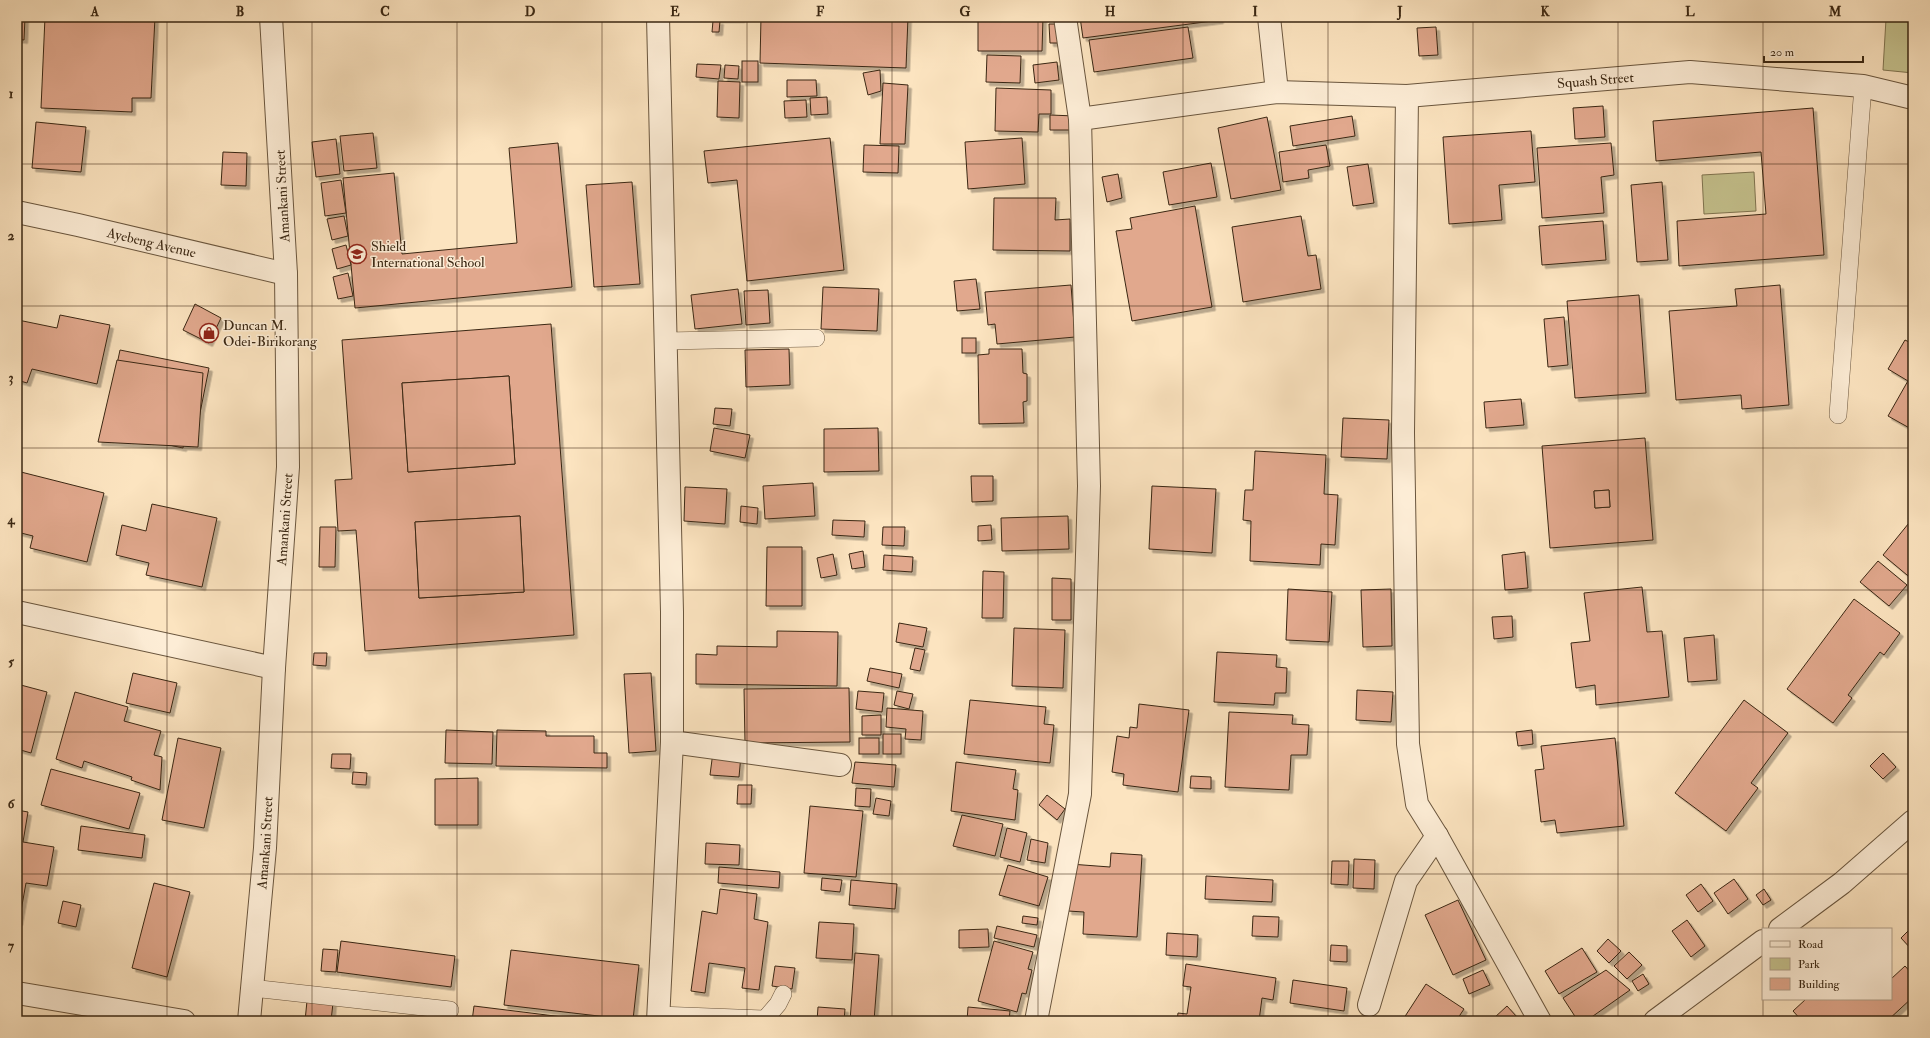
<svg xmlns="http://www.w3.org/2000/svg" width="1930" height="1038" font-family="'IM FELL Double Pica',serif">
<style>
.green{fill:#c5c28e;stroke:#807450}
.building{fill:#e1a88d;stroke:#3a2713;fill-rule:evenodd;filter:url(#shadow)}
.lines{fill:none;stroke-linecap:round;stroke-linejoin:round}
.lane-casing{stroke:#6a563e;stroke-width:18}
.street-casing{stroke:#6a563e;stroke-width:24}
.lane{stroke:#fdedd6;stroke-width:17}
.street{stroke:#fdedd6;stroke-width:22}
.grid{fill:none;stroke:#3a2713;stroke-width:1;stroke-opacity:0.55}
.labels{text-anchor:middle;stroke-width:3;stroke-linejoin:round;paint-order:stroke}
.street-label{font-size:14px;fill:#3a2713;stroke:#fdedd6}
.poi-label{font-size:14px;fill:#3a2713;stroke:#fdedd6;text-anchor:start}
.neatline{fill:none;stroke:#3a2713;stroke-width:1.5}
.grid-label{font-size:13px;text-anchor:middle;font-weight:bold;fill:#3a2713}
</style>
<defs>
<filter id="shadow"><feDropShadow dx="3.5" dy="3.5" stdDeviation="0" flood-color="#0004"/></filter>
</defs>
<rect width="100%" height="100%" fill="#fce4c0"/>
<filter id="stains"><feTurbulence type="fractalNoise" baseFrequency=".005" numOctaves="4"/><feColorMatrix values="0 0 0 0 .2 0 0 0 0 .09 0 0 0 0 .02 0 0 0 .5 -.17"/></filter>
<radialGradient id="worn" r=".72"><stop offset=".6" stop-color="#630" stop-opacity="0"/><stop offset="1" stop-color="#630" stop-opacity=".3"/></radialGradient>
<g class="green">
<path d="M1886 19 1913 22V73L1883 70Z"/>
<path d="M1754 172 1756 211 1704 214 1702 175Z"/>
</g>
<g class="building">
<path d="M17 17H25L24 40 17 39Z"/>
<path d="M45 17H155L151 98H132V112L41 108Z"/>
<rect x="715" y="17" width="26" height="2"/>
<path d="M761 17H908L906 68 760 63Z"/>
<path d="M978 17H1043L1042 51H978Z"/>
<path d="M1080 17H1220V20L1083 38Z"/>
<path d="M713 21H720L719 32H712Z"/>
<path d="M1049 24H1061L1062 43H1050Z"/>
<path d="M1188 27 1193 58 1094 72 1089 40Z"/>
<path d="M1436 27 1438 55 1419 56 1417 28Z"/>
<path d="M987 55 1021 56 1020 83 986 82Z"/>
<rect x="742" y="61" width="16" height="21"/>
<path d="M1057 62 1059 80 1035 83 1033 65Z"/>
<path d="M697 64 721 65 719 79 696 77Z"/>
<path d="M725 65 739 66 738 79 724 78Z"/>
<path d="M880 70 881 91 868 95 863 73Z"/>
<path d="M787 80H816L817 96 787 97Z"/>
<path d="M718 81 740 82 739 118 717 117Z"/>
<path d="M883 83 908 85 905 144H880Z"/>
<path d="M996 88 1051 90V114H1039L1038 132 995 131Z"/>
<path d="M827 97 828 114 811 115 810 98Z"/>
<path d="M806 100 807 117 785 118 784 101Z"/>
<path d="M1603 106 1605 137 1575 139 1573 108Z"/>
<path d="M1813 108 1824 255 1679 266 1677 221 1766 214 1761 152 1656 161 1653 121Z"/>
<path d="M1050 115 1075 116V130H1050Z"/>
<path d="M1352 116 1355 136 1293 146 1290 126Z"/>
<path d="M1267 117 1281 190 1231 199 1218 128Z"/>
<path d="M36 122 86 127 81 172 32 168Z"/>
<path d="M1531 131 1535 182 1499 185 1502 220 1449 224 1443 137Z"/>
<path d="M373 133 377 168 344 171 340 136Z"/>
<path d="M830 138 844 270 747 281 737 180 708 183 704 151Z"/>
<path d="M1022 138 1025 184 968 189 965 142Z"/>
<path d="M336 139 340 174 316 177 312 142Z"/>
<path d="M558 143 572 287 355 308 343 178 394 173 402 254 517 243 509 148Z"/>
<path d="M1611 143 1614 175 1601 177 1604 213 1542 218 1537 148Z"/>
<path d="M864 145 899 146 898 173 863 172Z"/>
<path d="M1326 145 1330 166 1308 170 1309 178 1283 182 1279 152Z"/>
<path d="M223 152 247 153 246 186 221 185Z"/>
<path d="M1211 163 1217 197 1169 205 1163 172Z"/>
<path d="M1368 164 1374 203 1353 206 1347 167Z"/>
<path d="M1118 174 1122 198 1107 202 1102 177Z"/>
<path d="M341 180 346 213 325 216 321 183Z"/>
<path d="M632 182 640 284 594 287 586 185Z"/>
<path d="M1662 182 1668 260 1637 262 1631 185Z"/>
<path d="M994 198H1056L1055 220 1070 219V251L993 250Z"/>
<path d="M1195 206 1212 307 1132 321 1116 231 1132 229 1130 218Z"/>
<path d="M344 216 348 236 332 240 327 219Z"/>
<path d="M1301 216 1308 256 1316 255 1321 289 1243 302 1232 227Z"/>
<path d="M1603 221 1606 260 1542 265 1539 226Z"/>
<path d="M346 245 351 265 337 269 332 249Z"/>
<path d="M348 273 353 296 338 299 333 277Z"/>
<path d="M976 279 980 309 957 311 954 281Z"/>
<path d="M1071 285 1075 337 997 344 995 324 988 325 985 292Z"/>
<path d="M1780 285 1789 405 1742 409 1741 395 1676 400 1669 311 1737 306 1735 289Z"/>
<path d="M823 287 879 289 877 331 821 329Z"/>
<path d="M738 289 742 324 695 329 691 295Z"/>
<path d="M768 290 770 323 746 325 744 291Z"/>
<path d="M1639 295 1646 393 1575 398 1567 301Z"/>
<path d="M195 304 221 318 209 343 183 330Z"/>
<path d="M60 315 110 325 97 384 32 369 27 383 17 380 18 320 57 328Z"/>
<path d="M1564 317 1568 365 1548 367 1544 319Z"/>
<path d="M551 324 574 635 365 651 356 530 338 531 335 480 352 479 342 340ZM509 376 515 464 408 472 402 383ZM520 516 524 592 419 598 415 522Z"/>
<rect x="962" y="338" width="14" height="15"/>
<path d="M1905 340 1913 344V372L1908 381 1888 369Z"/>
<path d="M789 349 790 385 746 387 745 350Z"/>
<path d="M989 349H1022L1023 373 1027 374V401L1023 402 1024 423 979 424 978 355 989 354Z"/>
<path d="M120 350 209 368 197 428 188 426 183 448 103 431Z"/>
<path d="M117 360 203 373 198 447 98 442Z"/>
<path d="M1913 372V430L1888 416Z"/>
<path d="M509 376 515 464 408 472 402 383Z"/>
<path d="M1521 399 1524 425 1486 428 1484 402Z"/>
<path d="M715 408 732 409 730 426 713 424Z"/>
<path d="M1343 418 1389 420 1387 459 1341 457Z"/>
<path d="M714 428 750 435 745 458 710 451Z"/>
<path d="M878 428 879 471 824 472V429Z"/>
<path d="M1645 438 1653 540 1550 548 1542 446ZM1609 490 1610 507 1595 508 1594 491Z"/>
<path d="M1255 451 1326 455 1324 494 1338 495 1335 545 1321 544 1320 565 1250 561 1251 521 1243 520 1245 490H1253Z"/>
<path d="M17 471 104 493 87 562 30 548 33 536 17 532Z"/>
<path d="M971 476H993V501L972 502Z"/>
<path d="M813 483 815 516 765 519 763 486Z"/>
<path d="M1152 486 1216 489 1212 553 1149 549Z"/>
<path d="M685 487 727 489 725 524 684 521Z"/>
<path d="M1609 490 1610 507 1595 508 1594 491Z"/>
<path d="M152 504 217 518 202 587 146 575 149 563 116 555 122 525 146 531Z"/>
<path d="M741 506 758 508 757 524 740 522Z"/>
<path d="M520 516 524 592 419 598 415 522Z"/>
<path d="M1068 516 1069 549 1002 551 1001 518Z"/>
<path d="M1913 518V580L1883 555Z"/>
<path d="M833 520 865 521 864 537 832 535Z"/>
<path d="M991 525 992 540 978 541V526Z"/>
<path d="M320 527H336L335 567H319Z"/>
<path d="M883 527H905L904 546 882 545Z"/>
<path d="M767 547H802V606H766Z"/>
<path d="M863 551 865 567 852 569 849 554Z"/>
<path d="M1525 552 1528 588 1505 590 1502 555Z"/>
<path d="M833 554 837 575 821 578 817 558Z"/>
<path d="M884 555 913 557 912 572 883 570Z"/>
<path d="M1878 561 1907 585 1889 606 1860 582Z"/>
<path d="M983 571 1004 572 1003 618H982Z"/>
<path d="M1052 578 1071 579V620H1052Z"/>
<path d="M1642 587 1647 632 1662 631 1669 697 1596 705 1595 685 1576 688 1571 643 1590 641 1584 593Z"/>
<path d="M1288 589 1332 592 1329 642 1286 640Z"/>
<path d="M1391 589 1392 646 1363 647 1361 590Z"/>
<path d="M1854 599 1900 633 1884 655 1880 652 1848 695 1852 698 1833 723 1787 689Z"/>
<path d="M1512 616 1513 637 1494 639 1492 617Z"/>
<path d="M899 623 927 628 923 647 896 642Z"/>
<path d="M1014 628 1065 630 1063 688 1012 686Z"/>
<path d="M777 631 838 632 837 686 696 684V654L717 655V646L777 647Z"/>
<path d="M1714 635 1717 680 1688 682 1684 638Z"/>
<path d="M915 648 925 650 920 671 910 669Z"/>
<path d="M1217 652 1277 655 1276 667 1287 668 1286 693H1275L1274 705 1214 702Z"/>
<path d="M314 653H327L326 666 313 665Z"/>
<path d="M870 668 902 674 899 688 867 681Z"/>
<path d="M133 673 177 683 170 713 126 703Z"/>
<path d="M651 673 656 751 629 753 624 674Z"/>
<path d="M17 684 47 692 31 753 17 749Z"/>
<path d="M849 688 850 742 745 743 744 689Z"/>
<path d="M1357 690 1393 692 1391 722 1356 720Z"/>
<path d="M858 691 884 693 882 712 856 709Z"/>
<path d="M897 691 913 694 909 709 894 705Z"/>
<path d="M75 692 128 707 124 721 161 731 154 755 162 757 160 790 131 780 132 777 84 761 82 768 56 759Z"/>
<path d="M970 700 1046 707 1044 724 1054 725 1050 763 964 754Z"/>
<path d="M1744 700 1788 733 1751 783 1758 788 1726 831 1675 793Z"/>
<path d="M1139 704 1189 710 1178 792 1123 785 1124 774 1112 772 1117 736 1129 738 1130 727 1137 728Z"/>
<path d="M887 708 923 711 921 740 905 739 906 729 886 727Z"/>
<path d="M1229 712 1293 715 1292 724 1309 725 1307 755H1291L1289 790 1225 787Z"/>
<path d="M881 715V735H862V716Z"/>
<path d="M446 730 493 732 492 764 445 763Z"/>
<path d="M497 730 546 731V736H594V753H607V768L496 766Z"/>
<path d="M1532 730 1533 744 1518 746 1516 732Z"/>
<rect x="883" y="734" width="18" height="20"/>
<path d="M178 738 221 748 204 828 162 820Z"/>
<rect x="859" y="738" width="20" height="16"/>
<path d="M1615 738 1624 826 1557 833 1555 820 1541 822 1535 770 1544 769 1541 746Z"/>
<path d="M713 752 741 755 739 777 710 775Z"/>
<path d="M1883 753 1896 767 1883 779 1870 766Z"/>
<path d="M332 754H351L350 769 331 768Z"/>
<path d="M855 762 896 765 894 787 852 783Z"/>
<path d="M956 762 1016 770 1013 789 1018 790 1015 820 951 811Z"/>
<path d="M51 769 140 793 129 829 41 805Z"/>
<path d="M353 772 367 773 366 785 352 784Z"/>
<path d="M1191 776 1211 777V789L1190 788Z"/>
<path d="M478 778V825H435V779Z"/>
<path d="M738 785H752L751 804H737Z"/>
<path d="M856 788 871 789 870 807 855 806Z"/>
<path d="M1047 795 1065 809 1057 820 1039 805Z"/>
<path d="M876 798 891 801 889 816 873 814Z"/>
<path d="M810 806 863 811 856 877 804 873Z"/>
<path d="M17 810 28 812 23 842 54 847 47 886 26 883 19 922H17Z"/>
<path d="M962 815 1003 824 995 856 953 846Z"/>
<path d="M81 826 145 835 142 858 78 850Z"/>
<path d="M1007 828 1027 833 1020 862 1000 857Z"/>
<path d="M1031 839 1048 843 1045 863 1027 860Z"/>
<path d="M706 843 740 845 739 865 705 864Z"/>
<path d="M1111 853 1142 855 1137 937 1083 934 1084 912 1068 911 1070 864 1110 867Z"/>
<path d="M1354 859 1375 860 1374 889 1353 888Z"/>
<path d="M1332 861H1349L1348 885 1331 884Z"/>
<path d="M1008 865 1048 877 1039 906 999 895Z"/>
<path d="M719 867 780 872 779 888 718 883Z"/>
<path d="M1206 876 1273 880 1272 902 1205 899Z"/>
<path d="M822 878 842 880 840 892 821 890Z"/>
<path d="M1734 879 1748 899 1728 914 1714 893Z"/>
<path d="M851 880 897 884 895 909 849 905Z"/>
<path d="M154 883 190 892 167 977 132 968Z"/>
<path d="M1701 884 1713 901 1698 912 1686 895Z"/>
<path d="M720 889 757 894 754 919 768 922 759 990 742 988 745 968 709 963 705 993 691 991 702 911 717 914Z"/>
<path d="M1764 889 1771 900 1763 905 1756 895Z"/>
<path d="M1458 900 1486 960 1453 975 1425 915Z"/>
<path d="M63 901 81 905 76 927 58 923Z"/>
<path d="M1023 916 1038 918 1037 925 1022 923Z"/>
<path d="M1253 916 1279 917 1278 937 1252 936Z"/>
<path d="M1687 920 1705 946 1691 957 1672 931Z"/>
<path d="M819 922 854 924 852 960 816 958Z"/>
<path d="M997 926 1037 935 1034 947 994 938Z"/>
<path d="M1913 926V951L1901 938Z"/>
<path d="M988 929 989 947 959 948V930Z"/>
<path d="M1167 933 1198 935 1197 957 1166 955Z"/>
<path d="M1608 939 1621 951 1609 963 1597 951Z"/>
<path d="M341 941 455 956 451 987 337 972Z"/>
<path d="M994 941 1033 952 1028 969 1032 970 1026 994 1022 993 1017 1012 978 1001Z"/>
<path d="M1331 945 1347 946V962L1330 961Z"/>
<path d="M1582 948 1597 972 1559 994 1545 971Z"/>
<path d="M323 949 338 950 336 972 321 971Z"/>
<path d="M511 950 639 965 633 1020 504 1005Z"/>
<path d="M1629 952 1642 965 1627 979 1614 966Z"/>
<path d="M855 953 879 955 874 1021H850Z"/>
<path d="M1186 964 1276 978 1273 1000 1262 998 1259 1021H1177L1178 1013 1187 1014 1191 987 1183 986Z"/>
<path d="M775 966 795 968 792 989 772 986Z"/>
<path d="M1905 966 1913 975V997L1887 1021H1802L1793 1011 1806 999H1891V979Z"/>
<path d="M1483 970 1490 985 1469 994 1463 979Z"/>
<path d="M1606 970 1630 990 1586 1021H1578L1563 998Z"/>
<path d="M1643 974 1649 984 1638 991 1632 981Z"/>
<path d="M1293 980 1347 988 1344 1011 1290 1003Z"/>
<path d="M1426 984 1464 1009 1456 1021H1402Z"/>
<path d="M307 1001 333 1003 331 1021H305Z"/>
<path d="M474 1006 579 1019V1021H472Z"/>
<path d="M1507 1006 1517 1017 1513 1021H1497L1494 1018Z"/>
<path d="M818 1007 845 1009 844 1021H817Z"/>
<path d="M968 1007 1010 1011 1009 1021H967Z"/>
</g>
<g class="lines">
<defs>
<g id="lane">
<path d="M666 341 816 338"/>
<path d="M1838 415 1863 86"/>
<path d="M252 988 450 1010"/>
<path d="M658 1015 765 1019 778 1004 783 994"/>
</g>
<g id="street">
<path d="M658 17 672 612V742L658 1021"/>
<path d="M1269 17 1277 92"/>
<path d="M1407 96 1403 433 1408 744 1417 804 1437 836 1540 1021"/>
<path id="s1" d="M1080 119 1277 92 1407 96 1690 72 1863 86 1913 98"/>
<path id="s2" d="M17 212 78 225 286 274"/>
<path d="M17 612 274 668"/>
<path d="M672 742 840 765"/>
<path d="M1780 929 1842 883 1913 821"/>
<path d="M17 993 184 1021"/>
<path d="M1369 1005 1406 881 1437 836"/>
<path id="s3" d="M249 1021 265 848 274 668 288 467 286 274 271 17"/>
<path d="M1036 1021 1080 794 1089 486 1080 119 1065 17"/>
<path d="M1655 1021 1763 941"/>
</g>
</defs>
<use href="#lane" class="lane-casing"/>
<use href="#street" class="street-casing"/>
<use href="#lane" class="lane"/>
<use href="#street" class="street"/>
</g>
<path class="grid" d="M167 17V1021M312 17V1021M457 17V1021M602 17V1021M747 17V1021M892 17V1021M1038 17V1021M1183 17V1021M1328 17V1021M1473 17V1021M1618 17V1021M1763 17V1021M17 164H1913M17 306H1913M17 448H1913M17 590H1913M17 732H1913M17 874H1913"/>
<defs>
<symbol id="school-ring" viewBox="-11 -11 22 22"><circle r="9.5" fill="#fdedd6" stroke="#8f2418" stroke-width="1.5"/><path d="M0-5L7-2L0 1L-7-2ZM-4 1L0 2.5L4 1V4Q0 6-4 4Z" fill="#8f2418"/></symbol>
<symbol id="shop-ring" viewBox="-11 -11 22 22"><circle r="9.5" fill="#fdedd6" stroke="#8f2418" stroke-width="1.5"/><path d="M-5-2.5h2.3a2.7 3.5 0 0 1 5.4 0H5L5.5 6h-11ZM-1.5-2.5h3a1.5 2.3 0 0 0-3 0Z" fill="#8f2418"/></symbol>
</defs>
<g fill-rule="evenodd">
<use href="#school-ring" x="346" y="243" width="22" height="22"/>
<use href="#shop-ring" x="198" y="322" width="22" height="22"/>
</g>
<g class="labels">
<g class="street-label">
<text dy="5" stroke="none"><textPath href="#s1" startOffset="518">Squash Street</textPath></text>
<text transform="translate(282 196) rotate(-93)" y="5">Amankani Street</text>
<text dy="5" stroke="none"><textPath href="#s2" startOffset="138">Ayebeng Avenue</textPath></text>
<text dy="5" stroke="none"><textPath href="#s3" startOffset="503">Amankani Street</textPath></text>
<text dy="5" stroke="none"><textPath href="#s3" startOffset="179">Amankani Street</textPath></text>
</g>
<g class="poi-label">
<text x="371" y="251">Shield<tspan x="371" dy="16">International School</tspan></text>
<text x="223" y="330">Duncan M.<tspan x="223" dy="16">Odei-Birikorang</tspan></text>
</g>
</g>
<rect width="1930" height="1038" fill="none" stroke="#fce4c0" stroke-width="44"/>
<rect x="1762" y="928" width="130" height="72" fill="#fdedd6" stroke="#af9e88"/>
<rect x="1770" y="941" width="20" height="6" fill="#fdedd6" stroke="#af9e88"/>
<text x="1798" y="948" font-size="12" fill="#3a2713">Road</text>
<rect x="1770" y="958" width="20" height="12" fill="#c5c28e" stroke="#af9e88"/>
<text x="1798" y="968" font-size="12" fill="#3a2713">Park</text>
<rect x="1770" y="978" width="20" height="12" fill="#e1a88d" stroke="#af9e88"/>
<text x="1798" y="988" font-size="12" fill="#3a2713">Building</text>
<path d="M1764 56v6h99v-6" fill="none" stroke="#3a2713" stroke-width="2"/>
<text x="1770" y="56" font-size="12" fill="#3a2713" stroke="#fdedd6" stroke-width="3" paint-order="stroke">20 m</text>
<rect x="22" y="22" width="1886" height="994" class="neatline"/>
<g class="grid-label">
<text x="95" y="16">A</text>
<text x="240" y="16">B</text>
<text x="385" y="16">C</text>
<text x="530" y="16">D</text>
<text x="675" y="16">E</text>
<text x="820" y="16">F</text>
<text x="965" y="16">G</text>
<text x="1110" y="16">H</text>
<text x="1255" y="16">I</text>
<text x="1400" y="16">J</text>
<text x="1545" y="16">K</text>
<text x="1690" y="16">L</text>
<text x="1835" y="16">M</text>
<text x="11" y="98">1</text>
<text x="11" y="240">2</text>
<text x="11" y="382">3</text>
<text x="11" y="524">4</text>
<text x="11" y="666">5</text>
<text x="11" y="808">6</text>
<text x="11" y="950">7</text>
</g>
<rect width="100%" height="100%" filter="url(#stains)"/>
<rect width="100%" height="100%" fill="url(#worn)"/>
</svg>
